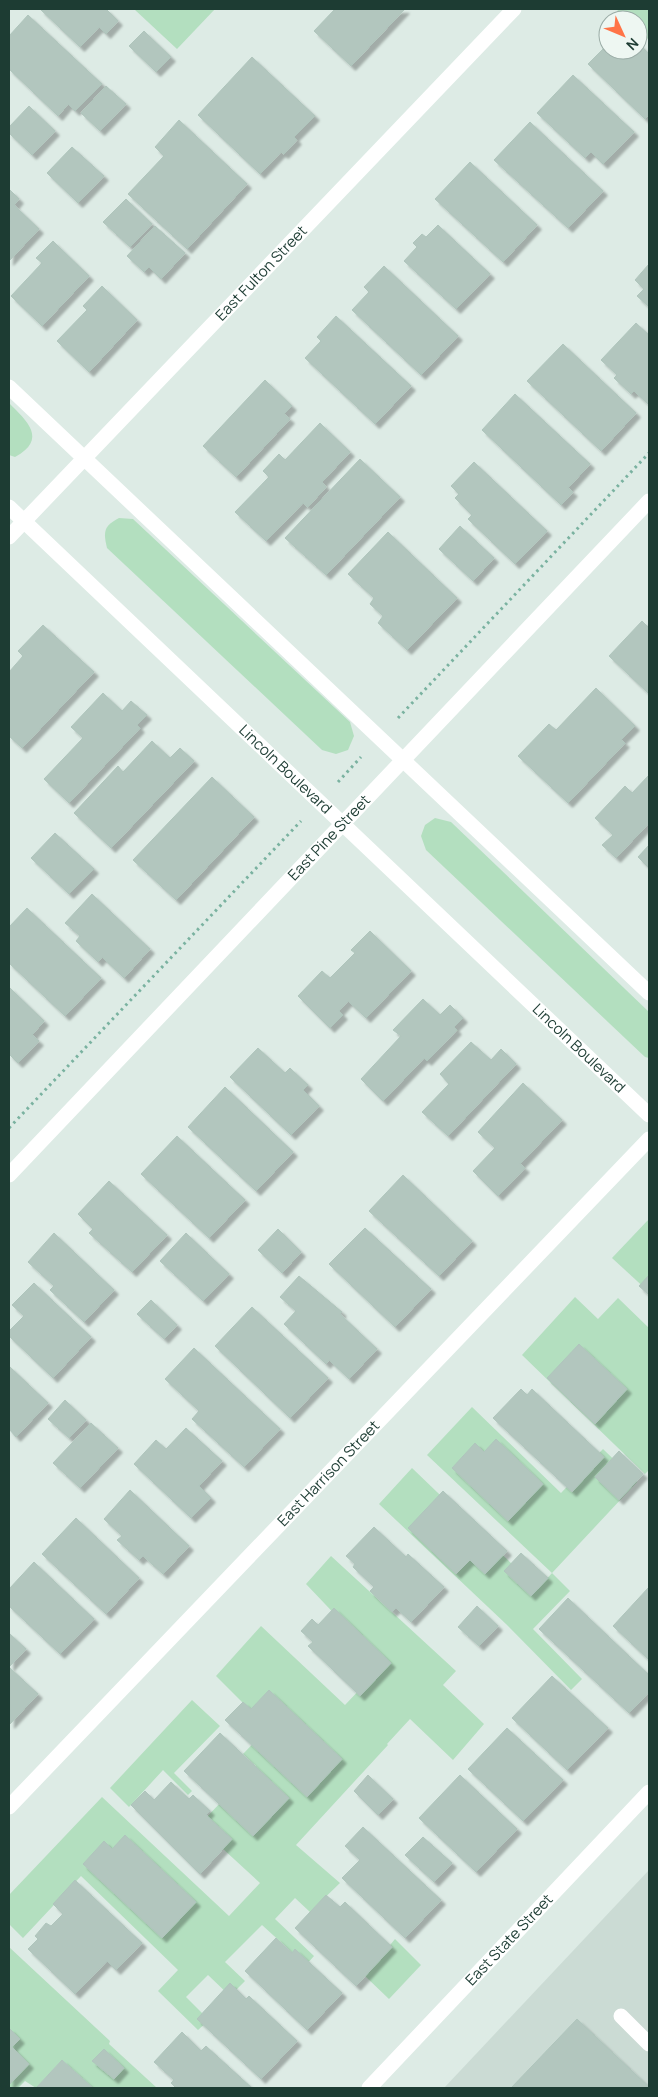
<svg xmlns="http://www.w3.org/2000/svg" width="658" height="2097" font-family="Manrope,sans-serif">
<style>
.built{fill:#cbdbd4}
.green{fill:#b3dfbf}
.building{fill:#b2c6be;stroke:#afc5bc;filter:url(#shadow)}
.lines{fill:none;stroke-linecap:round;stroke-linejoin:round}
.path{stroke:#7ab2a0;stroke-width:3;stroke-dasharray:2.5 4;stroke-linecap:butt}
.lane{stroke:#fff;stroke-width:15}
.street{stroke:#fff;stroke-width:15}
.labels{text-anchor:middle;stroke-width:4.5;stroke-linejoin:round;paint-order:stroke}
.street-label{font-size:15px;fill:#1d3c33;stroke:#eef7f2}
</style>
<defs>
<filter id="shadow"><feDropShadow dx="4.5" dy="4.5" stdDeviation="1" flood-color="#0004"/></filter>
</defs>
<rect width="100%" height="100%" fill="#ddebe5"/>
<path class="built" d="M649 1870V2088H444Z"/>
<g class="green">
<path d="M134 9H215L177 49Z"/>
<path d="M616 9H649V40L638 29V20H628Z"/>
<path d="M9 403C27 421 48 439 15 457L9 455Z"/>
<path d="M119 518 133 519 350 722 354 736 348 750 336 754 322 750 107 548C103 531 104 526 119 518Z"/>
<path d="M435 818 451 822 649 1012V1058L645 1057 426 850 421 836 425 825Z"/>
<path d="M649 1219V1292L612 1258Z"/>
<path d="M575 1297 598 1319 618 1298 649 1328V1470L645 1474 522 1355Z"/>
<path d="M472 1407 561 1493 603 1449 637 1482 552 1573 570 1591 533 1629 582 1679 571 1690 506 1624 379 1504 412 1468 538 1589 552 1573 427 1455Z"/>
<path d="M331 1556 456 1671 443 1685 484 1724 453 1760 410 1719 387 1744 388 1745 296 1845 340 1883 310 1912 295 1898 275 1919 314 1956 306 1965 262 1925 225 1962 245 1981 230 1996 208 1975 186 1997 209 2020 198 2030 158 1991 178 1970 81 1876 23 1938 9 1924V1895L102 1797 229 1916 260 1883 198 1826 256 1766 243 1754 268 1728 216 1676 261 1626 345 1705 383 1665 306 1584Z"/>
<path d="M192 1700 220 1726 174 1773 192 1791 188 1795 163 1770 129 1807 110 1788Z"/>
<path d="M395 1939 421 1965 389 1999 365 1976Z"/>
<path d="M9 1947 110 2041 109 2044 157 2088H93L62 2060 36 2088 25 2081 18 2088H9Z"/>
</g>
<g class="building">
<path d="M40 9H106L118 21 106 34 99 27 80 47Z"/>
<path d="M335 9H405L351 66 314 31Z"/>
<path d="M28 15 102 84 75 111 68 104 58 116 9 69V36Z"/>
<path d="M144 31 171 57 156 72 129 46Z"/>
<path d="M638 43 649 54V114L645 119 588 64 608 44V50H638Z"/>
<path d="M252 57 315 116 294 137 297 140 284 154 281 152 260 174 198 115Z"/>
<path d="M573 75 634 132 603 164 591 152 585 158 537 113Z"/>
<path d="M106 86 126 104 100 131 81 113Z"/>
<path d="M29 106 55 131 32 155 9 133V127Z"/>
<path d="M179 120 247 184 187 249 128 194 164 156 155 147Z"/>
<path d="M530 122 603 191 568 228 494 160Z"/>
<path d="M72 147 104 176 78 203 47 173Z"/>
<path d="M470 162 537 225 503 262 435 199Z"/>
<path d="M10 190 19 199 14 205 39 229 9 261Z"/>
<path d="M126 199 152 224 130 247 103 222Z"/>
<path d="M438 225 490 274 456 309 404 261 417 247 413 243 422 234 426 237Z"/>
<path d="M155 226 185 253 161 279 149 267 144 272 127 256Z"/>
<path d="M53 241 89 276 42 326 11 296 42 263 36 258Z"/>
<path d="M649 264V307L637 296 644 289 635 280Z"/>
<path d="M384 266 458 336 421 375 352 310 369 292 364 287Z"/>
<path d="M102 286 137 320 89 372 57 341 87 310 83 306Z"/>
<path d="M336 316 411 386 375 424 305 358 321 341 317 337Z"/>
<path d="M636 323 649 335V405L634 391 631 394 614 378 617 375 601 360Z"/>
<path d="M563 344 636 413 601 451 527 381Z"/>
<path d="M265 380 292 406 284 414 290 419 236 477 203 446Z"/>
<path d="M515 394 590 464 568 488 573 492 561 505 482 430Z"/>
<path d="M320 423 350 452 322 482 326 487 308 507 303 503 266 541 235 512 269 477 263 471 279 454 285 460Z"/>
<path d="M360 459 400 497 326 575 285 538Z"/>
<path d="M474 462 547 531 515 564 468 519 472 515 455 498 459 494 451 486Z"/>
<path d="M460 526 494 558 473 581 439 549Z"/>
<path d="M388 532 457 598 407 650 378 623 383 616 370 604 374 598 348 574Z"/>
<path d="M642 621 649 628V694L609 656Z"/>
<path d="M43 625 94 672 22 748 9 736V672L23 656 18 651Z"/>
<path d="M596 688 635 726 621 740 625 743 568 803 518 756 549 724 556 730Z"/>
<path d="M103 693 122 711 131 701 147 715 137 725 140 728 69 803 44 779 83 738 71 727Z"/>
<path d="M152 741 170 758 180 748 194 761 111 848 74 813 118 766 123 772Z"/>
<path d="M649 775V823L616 858 602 845 613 835 595 818 625 786 632 793Z"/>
<path d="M212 777 254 817 176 900 133 860Z"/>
<path d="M55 833 94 869 69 894 31 858Z"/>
<path d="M649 845V868L638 857Z"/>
<path d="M92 894 150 949 124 978 102 957 98 962 76 941 80 936 65 923Z"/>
<path d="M27 908 101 978 65 1016 9 963V927Z"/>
<path d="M370 931 411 971 366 1018 348 1001 339 1011 343 1015 330 1028 298 996 322 971 330 978 355 953 351 950Z"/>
<path d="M9 987 44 1021 32 1035 39 1041 18 1063 9 1054Z"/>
<path d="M423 999 440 1015 450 1005 463 1018 454 1027 457 1030 427 1061 424 1058 383 1101 361 1079 401 1036 393 1030Z"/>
<path d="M471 1042 491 1060 501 1049 516 1064 448 1136 422 1112 449 1084 440 1074Z"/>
<path d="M258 1048 285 1073 290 1068 308 1085 303 1090 319 1106 291 1135 230 1077Z"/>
<path d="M523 1083 562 1120 520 1164 525 1168 498 1196 473 1171 495 1148 478 1132Z"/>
<path d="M225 1087 293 1152 256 1191 188 1127Z"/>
<path d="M177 1136 245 1200 209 1238 141 1174Z"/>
<path d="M403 1175 472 1241 439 1276 369 1211Z"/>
<path d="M109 1181 167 1235 132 1272 89 1233 93 1229 78 1214Z"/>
<path d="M365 1228 431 1289 395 1327 329 1264Z"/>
<path d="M278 1229 301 1252 282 1273 258 1250Z"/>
<path d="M54 1233 114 1290 84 1322 50 1290 54 1286 28 1262Z"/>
<path d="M186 1233 229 1274 203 1301 160 1261Z"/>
<path d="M649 1275V1295L639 1286Z"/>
<path d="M299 1276 342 1312 340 1314 377 1349 349 1379 329 1360 326 1364 284 1324 296 1311 280 1297Z"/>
<path d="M34 1283 91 1337 53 1378 9 1336V1331L24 1316 12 1305Z"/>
<path d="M151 1300 177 1325 164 1339 137 1314Z"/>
<path d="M252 1307 328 1378 290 1418 215 1346Z"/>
<path d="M579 1344 627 1389 595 1424 547 1378Z"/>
<path d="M194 1348 280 1429 244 1467 192 1419 199 1411 165 1379Z"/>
<path d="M9 1366 48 1403 16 1437 9 1429Z"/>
<path d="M521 1389 527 1395 532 1389 604 1457 572 1492 493 1418Z"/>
<path d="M65 1400 86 1420 69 1438 48 1419Z"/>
<path d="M91 1423 118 1448 80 1488 53 1463Z"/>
<path d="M186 1428 222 1461 199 1486 211 1498 191 1518 134 1464 156 1440 166 1449Z"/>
<path d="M496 1439 543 1484 508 1521 452 1468 475 1443 484 1452Z"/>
<path d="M619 1451 643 1474 619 1500 595 1477Z"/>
<path d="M130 1490 189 1546 163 1574 143 1556 139 1560 117 1540 122 1536 104 1519Z"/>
<path d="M443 1491 507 1551 485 1574 470 1560 456 1574 408 1528Z"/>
<path d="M76 1518 139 1578 106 1614 42 1554Z"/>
<path d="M374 1527 406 1557 408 1554 444 1587 411 1622 396 1608 392 1612 370 1591 374 1587 353 1567 355 1564 346 1556Z"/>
<path d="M521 1553 548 1578 531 1596 504 1571Z"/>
<path d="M34 1562 94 1619 60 1654 9 1606V1589Z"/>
<path d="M649 1587V1660L613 1626Z"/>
<path d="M568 1598 649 1675V1692L629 1713 539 1629Z"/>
<path d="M477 1606 498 1626 479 1646 458 1627Z"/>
<path d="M334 1608 391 1663 360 1696 308 1646 313 1642 301 1631 312 1619 318 1625Z"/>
<path d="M9 1633 26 1649 9 1667 38 1694 10 1724Z"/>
<path d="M552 1676 608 1728 567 1770 512 1718Z"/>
<path d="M269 1690 342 1759 307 1797 225 1720 243 1702 251 1709Z"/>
<path d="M507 1728 563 1780 523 1821 468 1769Z"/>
<path d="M220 1733 289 1798 253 1836 184 1771Z"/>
<path d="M368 1775 393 1799 378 1815 354 1791Z"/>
<path d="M460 1775 517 1829 476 1872 419 1818Z"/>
<path d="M171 1782 189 1799 193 1795 210 1811 206 1815 232 1839 200 1874 131 1805 145 1791 154 1800Z"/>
<path d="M363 1827 441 1900 405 1938 342 1878 360 1860 345 1846Z"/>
<path d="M125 1835 196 1902 162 1938 83 1864 104 1841 112 1849Z"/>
<path d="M423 1837 452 1863 434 1882 405 1855Z"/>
<path d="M75 1880 142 1943 116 1970 107 1961 75 1994 28 1949 38 1939 35 1936 46 1923 51 1926 63 1914 53 1904Z"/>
<path d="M326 1895 340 1907 345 1902 392 1947 356 1986 295 1928Z"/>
<path d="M276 1938 292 1953 295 1949 342 1993 307 2030 245 1971Z"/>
<path d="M230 1983 246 1999 249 1996 297 2041 261 2079 197 2019Z"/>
<path d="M577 2019 649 2087V2088H511Z"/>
<path d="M9 2028 20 2039 12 2047 29 2064 9 2085Z"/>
<path d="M182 2032 201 2051 206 2046 252 2088H176L171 2083 174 2080 154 2062Z"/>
<path d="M104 2049 124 2068 114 2079 92 2061Z"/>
<path d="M62 2060 93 2088H36Z"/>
</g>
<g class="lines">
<g class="path">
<path d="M398 718 649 453"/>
<path d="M338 782 361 757"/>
<path d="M9 1128 301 821"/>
</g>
<path class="lane" d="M621 2016 649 2044"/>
<g class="street">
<path d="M9 387 649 993"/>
<path id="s1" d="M9 507 649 1115"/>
<path id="s2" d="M9 537 514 9"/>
<path id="s3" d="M9 1175 649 501"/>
<path id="s4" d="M9 1807 649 1139"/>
<path id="s5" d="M369 2088 649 1792"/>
</g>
</g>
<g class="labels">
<g class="street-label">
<text dy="5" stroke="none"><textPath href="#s2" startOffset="365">East Fulton Street</textPath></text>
<text dy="5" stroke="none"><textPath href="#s1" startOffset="381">Lincoln Boulevard</textPath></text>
<text dy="5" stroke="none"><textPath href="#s3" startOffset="465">East Pine Street</textPath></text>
<text dy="5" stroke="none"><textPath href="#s1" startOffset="786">Lincoln Boulevard</textPath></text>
<text dy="5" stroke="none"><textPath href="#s4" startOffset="462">East Harrison Street</textPath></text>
<text dy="5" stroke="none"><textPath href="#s5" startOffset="204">East State Street</textPath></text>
</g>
</g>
<rect width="658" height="2097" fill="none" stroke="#1d3c33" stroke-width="20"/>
<g transform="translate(623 35) rotate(134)"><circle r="24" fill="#eef7f2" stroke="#9aaca6"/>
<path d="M0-4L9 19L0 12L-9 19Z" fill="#ff7447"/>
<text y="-8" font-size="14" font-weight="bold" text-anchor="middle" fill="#1d3c33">N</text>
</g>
</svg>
